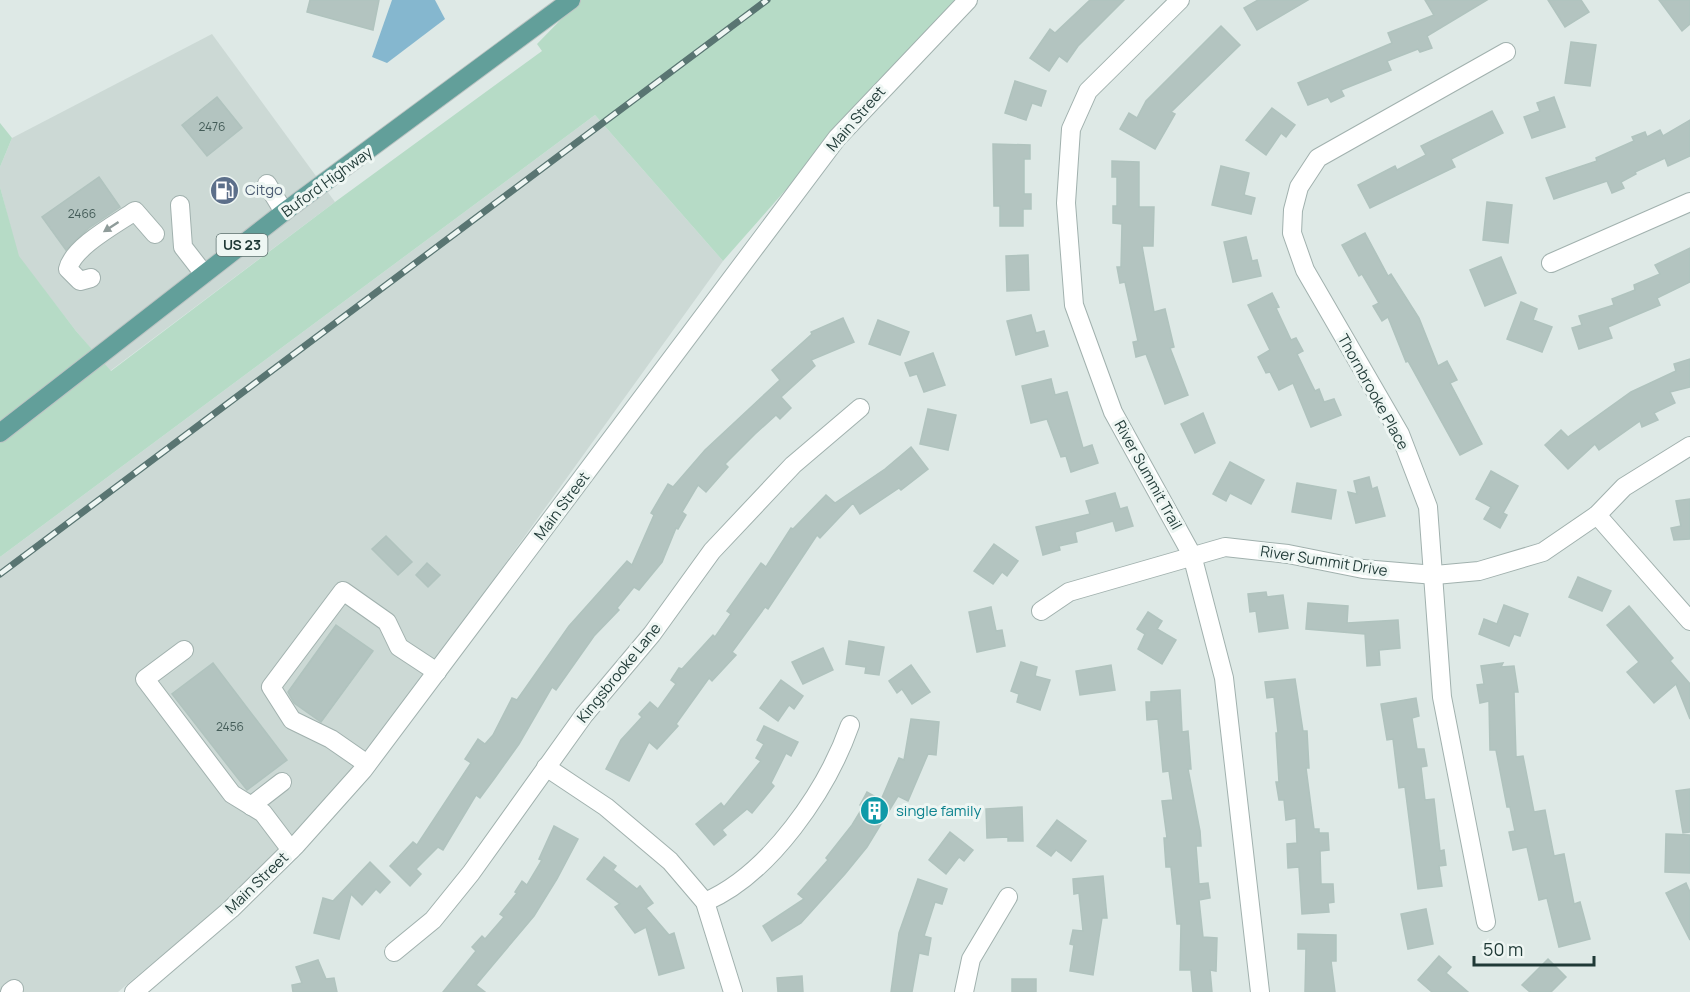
<svg xmlns="http://www.w3.org/2000/svg" width="1690" height="992" font-family="Manrope,sans-serif">
<style>
.built{fill:#ccd9d5}
.green{fill:#b6dbc6}
.water{fill:#85b7cf}
.building{fill:#b3c4c0;stroke:#b0c3be;stroke-width:1.5}
.lines{fill:none;stroke-linecap:round;stroke-linejoin:round}
.minor-casing{stroke:#a1b1ae;stroke-width:20}
.major-casing{stroke:#bcc4c3;stroke-width:20}
.minor{stroke:#fff;stroke-width:18}
.major{stroke:#629f9a;stroke-width:18}
.rail-casing{stroke:#597572;stroke-width:7}
.rail{stroke:#eef6f3;stroke-width:4.5;stroke-dasharray:14;stroke-linecap:butt}
.oneway{fill:#8f9c9a}
.labels{text-anchor:middle;stroke-width:6;stroke-linejoin:round;paint-order:stroke}
.number-label{font-size:12px;fill:#445c58}
.shield{fill:#eef6f3;stroke:#5d726f;stroke-width:1.5}
.shield-label{font-size:14px;font-weight:bold;fill:#1f3936}
.street-label{font-size:15px;fill:#1f3936;stroke:#eef6f3}
.service-label{font-size:15px;fill:#4e5e75;stroke:#eef6f3;text-anchor:start}
.culture-label{font-size:15px;fill:#0d838f;stroke:#eef6f3;text-anchor:start}
</style>
<rect width="100%" height="100%" fill="#dee9e6"/>
<g class="built">
<path d="M212 34 335 202 110 371 76 331 18 256 0 187V167L12 138Z"/>
<path d="M595 115 723 261 396 715 294 845 118 992H0V557Z"/>
</g>
<g class="green">
<path d="M580 0H970L847 120 723 261 595 115 0 557V187L19 256 76 331 111 371 335 202 542 51 537 44Z"/>
<path d="M0 123 12 138 0 167Z"/>
</g>
<path class="water" d="M392 0H435L445 19 387 63 372 57Z"/>
<g class="building">
<path d="M310 0H379L373 30 307 12Z"/>
<path d="M1090 0H1124L1078 46 1067 62 1059 56 1049 71 1030 58 1050 29 1055 33Z"/>
<path d="M1258 0H1308L1257 30 1244 8Z"/>
<path d="M1425 0H1487L1427 36 1432 48 1420 52 1418 49 1387 61 1391 70 1341 90 1344 96 1331 102 1328 97 1308 105 1298 83 1392 43 1388 33 1434 15Z"/>
<path d="M1548 0H1581L1589 12 1565 27Z"/>
<path d="M1659 0H1690V24L1682 31Z"/>
<path d="M1221 26 1240 45 1171 112 1175 114 1155 149 1120 129 1129 113 1137 118 1146 101Z"/>
<path d="M1571 42 1596 45 1590 86 1565 83Z"/>
<path d="M1015 81 1046 91 1041 106 1032 103 1026 120 1005 113Z"/>
<path d="M217 97 242 128 207 156 182 125Z"/>
<path d="M1554 97 1565 127 1532 138 1524 117 1540 111 1537 103Z"/>
<path d="M1272 108 1295 125 1286 137 1281 133 1266 155 1246 140Z"/>
<path d="M1492 111 1503 133 1451 159 1455 167 1370 208 1358 185 1395 166 1397 170 1426 155 1421 146Z"/>
<path d="M1690 120V156L1668 166 1665 158 1635 172 1636 174 1621 182 1624 188 1612 193 1607 181 1554 199 1546 178 1597 161 1596 158 1634 141 1632 137 1645 132 1647 137 1660 130 1663 136Z"/>
<path d="M993 144 1030 145V159H1024V194H1031V209H1023V226H1000V206H994Z"/>
<path d="M1112 161 1139 162V207H1154L1153 246H1142L1154 312 1165 309 1174 347 1170 348 1188 395 1165 404 1146 354 1136 357 1133 342 1138 341 1125 282 1120 283 1117 267H1121L1122 224 1113 223V206H1117V177H1112Z"/>
<path d="M1221 166 1249 173 1244 195 1255 198 1251 214 1212 205Z"/>
<path d="M99 177 120 207 89 228 66 250 42 217Z"/>
<path d="M1487 202 1512 205 1508 243 1483 240Z"/>
<path d="M1365 233 1388 276 1391 274 1419 318 1438 366 1447 361 1457 380 1450 383 1482 444 1460 455 1408 361 1406 362 1388 317 1382 321 1373 306 1379 303 1362 274 1359 276 1342 245Z"/>
<path d="M1246 237 1252 261 1257 260 1261 276 1233 282 1224 242Z"/>
<path d="M1690 248V282L1657 298 1660 305 1608 327 1612 338 1579 349 1572 328 1582 325 1579 316 1614 305 1612 299 1635 290 1634 285 1660 274 1655 265Z"/>
<path d="M1028 255 1029 290 1007 291 1006 256Z"/>
<path d="M1501 257 1516 293 1485 306 1470 270Z"/>
<path d="M1272 293 1279 307 1276 308 1291 340 1296 338 1303 351 1297 354 1315 391 1319 389 1324 402 1334 399 1341 415 1311 427 1293 383 1279 390 1270 372 1266 373 1258 357 1270 350 1248 305Z"/>
<path d="M1521 302 1537 309 1533 320 1552 327 1542 352 1507 339Z"/>
<path d="M1031 315 1036 333 1044 331 1048 346 1016 355 1007 321Z"/>
<path d="M843 318 854 342 811 360 815 366 781 397 791 408 780 419 776 415 755 434 725 464 728 467 706 492 698 485 682 512 686 515 678 529 676 528 662 562 639 590 634 587 617 608 619 610 594 636 556 690 552 687 519 744 494 779 480 798 476 795 443 850 438 847 416 869 421 874 410 886 390 866 413 842 417 845 471 763 465 759 478 739 485 744 493 735 512 698 517 700 569 626 627 561 632 565 654 515 651 513 668 484 673 487 705 450 780 380 772 370 812 334 811 332Z"/>
<path d="M878 320 909 332 900 355 869 344Z"/>
<path d="M933 353 945 385 924 392 917 374 910 376 905 363Z"/>
<path d="M1690 359V387L1670 392 1675 403 1654 413 1658 420 1642 427 1640 421 1599 450 1595 444 1568 469 1545 445 1561 430 1568 437 1631 392 1676 371 1674 364Z"/>
<path d="M1051 379 1055 395 1067 392 1083 448 1092 445 1098 463 1071 472 1066 456 1061 457 1047 419 1031 423 1022 386Z"/>
<path d="M928 409 956 415 948 450 920 444Z"/>
<path d="M1203 413 1215 443 1195 453 1181 424Z"/>
<path d="M911 447 928 469 901 490 899 488 860 514 853 503 820 538 817 535 768 609 765 607 732 652 736 655 712 681 709 678 676 724 678 726 657 749 649 742 629 781 606 769 621 740 642 717 639 714 650 702 658 709 676 684 671 680 679 668 682 669 713 635 715 637 731 614 727 611 761 563 766 567 791 528 793 529 826 495 835 503 885 469Z"/>
<path d="M1230 462 1264 480 1251 504 1230 493 1226 501 1213 494Z"/>
<path d="M1491 471 1518 486 1503 513 1507 515 1500 528 1484 519 1491 507 1476 499Z"/>
<path d="M1369 477 1372 489 1377 487 1385 516 1356 523 1348 492 1357 494 1354 481Z"/>
<path d="M1297 483 1336 490 1331 519 1292 512Z"/>
<path d="M1115 493 1120 509 1127 507 1133 526 1116 531 1113 521 1075 532 1077 542 1059 546 1060 550 1043 555 1036 527 1090 514 1086 501Z"/>
<path d="M1690 499V539L1674 540 1671 528 1681 526 1676 501Z"/>
<path d="M386 536 412 562 398 575 372 549Z"/>
<path d="M994 544 1018 561 1007 576 1002 572 993 584 974 571Z"/>
<path d="M427 563 440 575 428 587 416 575Z"/>
<path d="M1578 577 1611 591 1602 611 1569 597Z"/>
<path d="M1266 592 1267 597 1283 595 1288 628 1259 632 1256 611 1250 612 1248 594Z"/>
<path d="M1308 603 1348 606 1347 623 1398 620 1400 648 1379 650 1380 665 1367 666 1365 634 1306 629Z"/>
<path d="M1504 605 1528 614 1520 636 1514 634 1509 646 1479 634 1484 619 1497 624Z"/>
<path d="M1629 606 1673 658 1670 661 1690 684V719L1676 684 1654 703 1627 672 1639 662 1607 625Z"/>
<path d="M991 607 996 631 1002 630 1005 646 977 652 969 612Z"/>
<path d="M1148 612 1162 621 1157 629 1176 640 1162 664 1138 649 1145 634 1137 629Z"/>
<path d="M336 625 373 651 321 722 294 703 288 692Z"/>
<path d="M849 641 884 647 879 675 865 673 866 667 846 664Z"/>
<path d="M823 648 833 670 803 684 792 662Z"/>
<path d="M1021 662 1037 667 1035 676 1050 680 1040 710 1017 702 1019 694 1011 691Z"/>
<path d="M213 663 287 760 247 790 172 694Z"/>
<path d="M1503 663 1501 667 1514 666 1518 692H1514L1516 757 1523 756 1534 812 1545 810 1554 856 1564 854 1574 904 1580 902 1590 939 1559 947 1547 898 1539 900 1527 847 1513 850 1509 832 1515 831 1510 807H1507L1496 750H1490L1489 701 1480 703 1477 685 1484 684 1481 666Z"/>
<path d="M911 665 930 692 912 704 902 689 897 693 889 681Z"/>
<path d="M1111 665 1115 690 1080 695 1076 671Z"/>
<path d="M1295 679 1303 731H1307L1309 768H1306L1314 829H1319V833H1328L1329 850 1320 851 1321 884H1333L1334 902 1328 903 1329 912 1302 914 1299 867 1288 868 1287 844 1297 843 1296 818 1286 820 1284 800H1279L1276 782H1279L1276 733H1278L1274 697 1267 698 1265 682Z"/>
<path d="M781 680 803 696 794 709 789 705 778 721 760 708Z"/>
<path d="M1180 690 1182 732 1188 731 1191 769H1188L1200 831 1201 846H1196L1199 884 1208 883 1210 898 1199 900 1203 937 1217 938 1216 971 1210 970 1212 992H1193L1191 970H1180L1181 924H1177L1171 867H1166L1164 838H1167L1162 801 1173 800 1169 771 1163 772 1158 719 1147 720 1146 702H1151V692Z"/>
<path d="M1416 698 1419 716 1412 718 1417 749H1424L1427 766 1421 767 1425 800 1434 799 1440 851 1444 850 1446 865 1439 866 1442 886 1418 889 1405 787 1399 788 1393 739 1387 740 1381 704Z"/>
<path d="M911 719 939 722 936 755 928 754 908 801 898 796 867 847 845 874 801 923 772 941 763 926 804 899 798 894 828 860 826 858 852 825 863 807 860 805 867 792 881 800 899 758 904 760Z"/>
<path d="M764 726 798 742 791 756 786 753 771 783 774 786 752 813 747 809 722 830 726 835 714 845 696 824 721 803 724 807 761 761 756 758 764 744 757 740Z"/>
<path d="M1690 789V832L1683 833 1676 791Z"/>
<path d="M1022 807 1023 841H1008V837L987 838 986 809Z"/>
<path d="M1057 820 1086 841 1071 861 1056 850 1051 856 1037 846Z"/>
<path d="M554 826 578 839 557 879 534 916 476 985 485 992H443L476 951 472 947 482 936 485 939 504 917 500 914 517 893 515 892 522 881 527 885 542 860 539 859Z"/>
<path d="M950 832 973 850 964 861 959 857 946 874 929 860Z"/>
<path d="M1666 834 1690 835V873L1665 872Z"/>
<path d="M604 857 616 866 613 870 637 889 640 886 653 903 646 908 669 935 674 933 684 968 659 975 646 927 635 933 615 907 620 904 587 879Z"/>
<path d="M370 862 390 882 380 893 376 889 362 905 351 894 339 939 314 933 323 898 333 901Z"/>
<path d="M1103 876 1107 918H1102L1093 975 1070 971 1074 945 1070 944 1073 930 1083 931 1079 893 1074 894 1073 879Z"/>
<path d="M918 879 947 889 942 904 935 902 924 936 931 938 928 955 919 953 912 992H891L899 933Z"/>
<path d="M1686 883 1690 892V940L1666 893Z"/>
<path d="M1426 909 1433 944 1408 949 1401 914Z"/>
<path d="M1298 934 1336 935V961H1331L1335 992H1305L1306 949H1298Z"/>
<path d="M1439 956 1451 967 1446 973 1468 992H1432L1418 980Z"/>
<path d="M1548 959 1566 977 1551 992H1530L1522 985Z"/>
<path d="M318 960 326 979 334 978 337 992H293L292 985 302 983 296 967Z"/>
<path d="M802 976 803 992H778L777 978Z"/>
<rect x="1012" y="979" width="24" height="13"/>
</g>
<g class="lines">
<defs>
<g id="minor">
<path d="M1180 0 1088 91 1071 129 1066 203 1074 305 1113 412 1192 555 1224 678 1260 992"/>
<path d="M267 184 284 212"/>
<path d="M180 205 183 247 204 274"/>
<path d="M1551 263 1690 202"/>
<path d="M91 278 80 281 68 269C73 247 116 224 135 211L155 234"/>
<path d="M1597 515 1690 621"/>
<path d="M1041 611 1069 592 1225 547 1288 554 1363 569 1435 575 1479 571 1543 552 1597 515 1624 487 1690 446"/>
<path d="M184 650 145 679 232 794 263 813 291 850"/>
<path d="M367 764 331 739 292 720 271 687 343 591 387 622 399 647 437 672"/>
<path d="M546 767 606 807 670 861 705 902 733 992"/>
<path d="M251 806 282 782"/>
<path d="M705 902C770 874 827 790 850 725"/>
<path d="M1486 922 1442 697 1428 507 1400 434 1305 270 1292 233 1293 210 1299 187 1318 158 1506 52"/>
<path d="M394 952 433 920 471 873 584 715 652 634 712 551 793 465 860 408"/>
<path d="M10 992 14 989"/>
<path d="M134 992 231 909 296 845 363 770 837 138 968 0"/>
<path d="M964 992 971 959 1008 897"/>
</g>
<path id="major" d="M0 433 284 212 571 0"/>
</defs>
<use href="#minor" class="minor-casing"/>
<use href="#major" class="major-casing"/>
<use href="#minor" class="minor"/>
<use href="#major" class="major"/>
<defs>
<path id="rail" d="M0 574 767 0"/>
</defs>
<use href="#rail" class="rail-casing"/>
<use href="#rail" class="rail"/>
</g>
<defs><path id="oneway-solid" d="M-6-.8H1V-3.2L6.5 0L1 3.2V.8H-6Z" transform="scale(1.5)"/></defs>
<use class="oneway" href="#oneway-solid" transform="translate(111 227) rotate(147)"/>
<defs>
<symbol id="fuel-disc" viewBox="-11 -11 22 22"><circle r="9.5" fill="#5c6f8a" stroke="#eef6f3"/><path d="M-5.5-6h7V0h2V4h1.3V-2.5L3-4.5l.8-.8L6-3V5H2.5V1h-1V6h-7ZM-4.2-4.7v3.2H.2V-4.7Z" fill="#fff"/></symbol>
<symbol id="building-disc" viewBox="-11 -11 22 22"><circle r="9.5" fill="#0f9aa8" stroke="#eef6f3"/><path d="M-4-6H4V6H1V3H-1V6H-4ZM-2.5-4.3h1.7v1.8h-1.7ZM.8-4.3h1.7v1.8H.8ZM-2.5-1h1.7V.8h-1.7ZM.8-1h1.7V.8H.8Z" fill="#fff"/></symbol>
</defs>
<g fill-rule="evenodd">
<use href="#fuel-disc" x="208" y="174" width="33" height="33"/>
<use href="#building-disc" x="858" y="794" width="33" height="33"/>
</g>
<g class="labels">
<g class="number-label">
<text x="212" y="131">2476</text>
<text x="82" y="218">2466</text>
<text x="230" y="731">2456</text>
</g>
<rect class="shield" x="216.5" y="234" width="51" height="22" rx="4.5"/>
<g class="shield-label">
<text x="242" y="250">US 23</text>
</g>
<g class="street-label">
<text transform="translate(856 119) rotate(-49)" y="5">Main Street</text>
<text transform="translate(327 182) rotate(-36)" y="5">Buford Highway</text>
<text transform="translate(1373 392) rotate(61)" y="5">Thornbrooke Place</text>
<text transform="translate(1148 475) rotate(61)" y="5">River Summit Trail</text>
<text transform="translate(562 506) rotate(-53)" y="5">Main Street</text>
<text transform="translate(1324 561) rotate(9)" y="5">River Summit Drive</text>
<text transform="translate(619 673) rotate(-51)" y="5">Kingsbrooke Lane</text>
<text transform="translate(257 883) rotate(-44)" y="5">Main Street</text>
</g>
<g class="service-label">
<text x="245" y="195">Citgo</text>
</g>
<g class="culture-label">
<text x="896" y="816">single family</text>
</g>
</g>
<path d="M1474 956v9h120v-9" fill="none" stroke="#1f3936" stroke-width="3"/>
<text x="1483" y="956" font-size="18" fill="#1f3936" stroke="#eef6f3" stroke-width="4.5" paint-order="stroke">50 m</text>
</svg>
